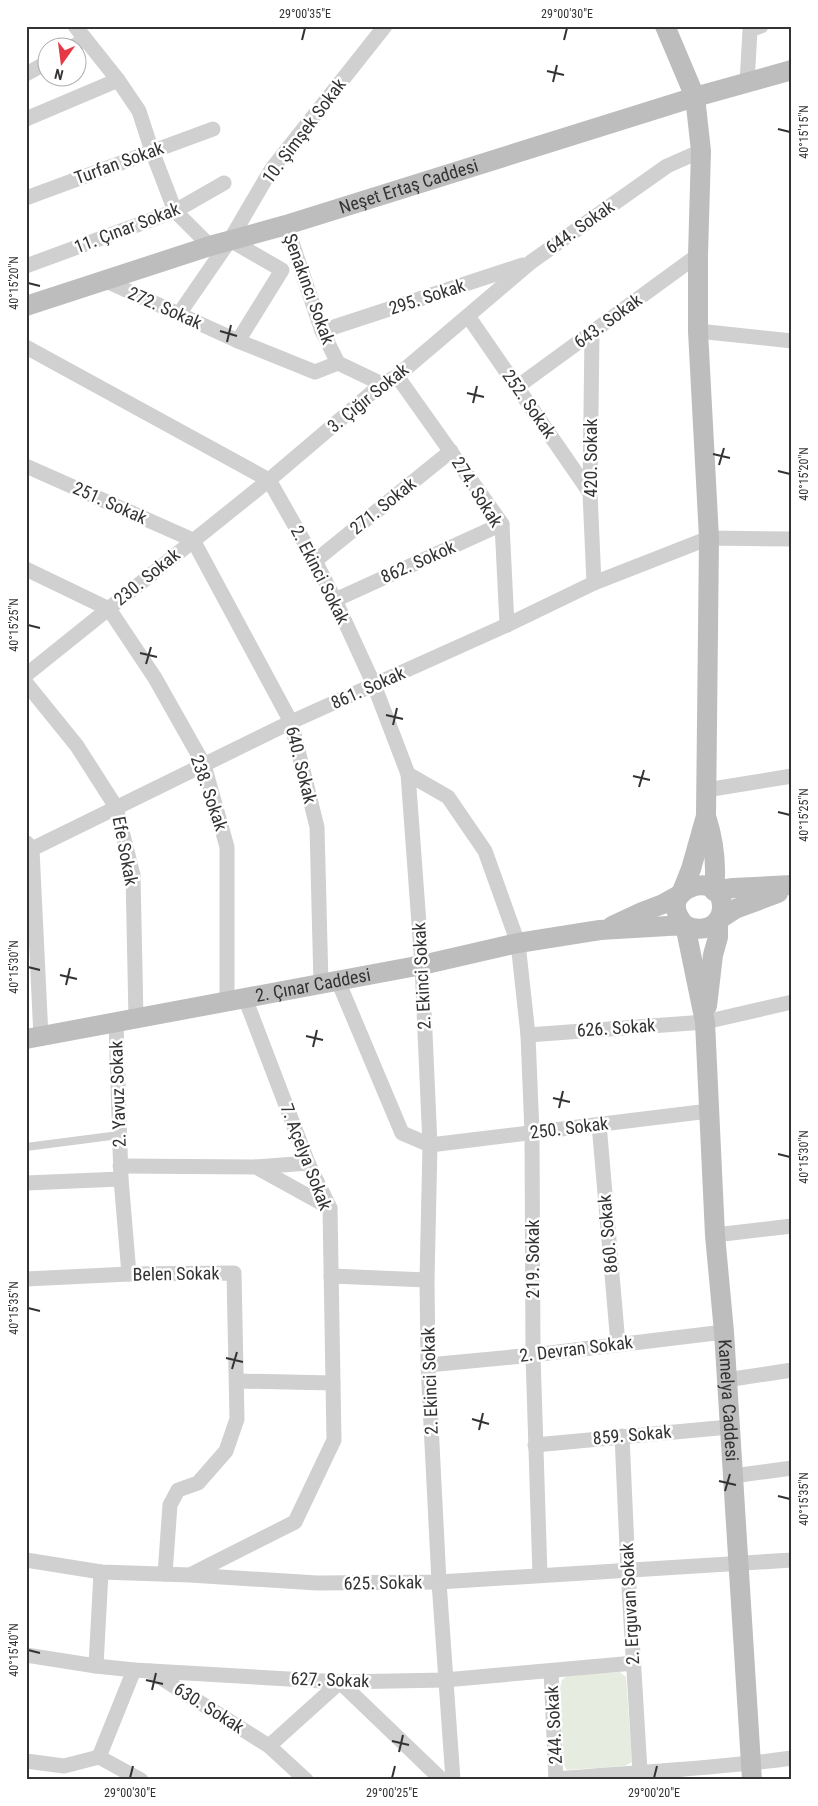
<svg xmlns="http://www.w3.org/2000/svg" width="818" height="1806" font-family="'Roboto Condensed',sans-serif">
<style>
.green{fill:#e6ecdf}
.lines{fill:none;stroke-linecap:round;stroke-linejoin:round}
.lane{stroke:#d0d0d0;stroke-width:8}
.street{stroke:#d0d0d0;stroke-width:15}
.secondary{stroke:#bdbdbd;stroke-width:20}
.ticks{fill:none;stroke:#333;stroke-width:2}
.labels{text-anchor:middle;stroke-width:5;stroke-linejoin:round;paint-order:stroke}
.street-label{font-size:18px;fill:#333;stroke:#fff}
.neatline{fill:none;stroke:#333;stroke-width:2}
.ticks-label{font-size:12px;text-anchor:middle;fill:#333}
</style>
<rect width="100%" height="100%" fill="#fff"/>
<path class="green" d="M620 1672 626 1677 632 1762 625 1766 567 1770 563 1763 560 1687 562 1680 567 1676Z"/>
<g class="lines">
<path class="lane" d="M26 1147 119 1135"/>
<g class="street">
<path d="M75 26 118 80 139 111 152 151 175 211 210 246"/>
<path d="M71 48 85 39"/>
<path d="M26 74 48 62"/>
<path d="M747 83 750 30 761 26"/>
<path d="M26 119 118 80"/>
<path d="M26 198 213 129"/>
<path d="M286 225 322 331 338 363 382 384"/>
<path d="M230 240 282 270 238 341"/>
<path d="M26 266 175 211 224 183"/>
<path d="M104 280 238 341 315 372 338 363"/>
<path d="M179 314 230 240 271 170 385 26"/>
<path d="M468 316 590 493"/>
<path d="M322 331 523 265"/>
<path d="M698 331 792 341"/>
<path d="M592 332 590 493 594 583"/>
<path d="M26 347 269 480 315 561 335 600 374 685 408 774 422 965 430 1145 427 1280 428 1365 439 1582 453 1780"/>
<path d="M397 376 502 524 507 625"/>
<path d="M517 387 698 255"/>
<path d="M26 466 193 540 291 722 317 827 321 984"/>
<path d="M315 561 451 451"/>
<path d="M26 569 109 609 155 678 204 765 227 847V1001"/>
<path d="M335 600 502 524"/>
<path d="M26 675 269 480 382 384 397 376 531 262 667 166 701 151"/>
<path d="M26 683 77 746 116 807 133 875 136 1018"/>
<path d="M408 774 448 797 485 851 518 943 528 1035 532 1133 533 1355 540 1575"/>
<path d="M706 790 792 776"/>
<path d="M27 843 32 849 41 1037"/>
<path d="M32 849 291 722 507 625 594 583 709 538 792 539"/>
<path d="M338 981 402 1133 430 1145 709 1111"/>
<path d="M116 1022 121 1179 129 1274"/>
<path d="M528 1035 705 1022 792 1002"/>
<path d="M599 1124 618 1344"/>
<path d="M120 1166 256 1167 330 1208"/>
<path d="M256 1167 308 1163"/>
<path d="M26 1183 121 1179"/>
<path d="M715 1235 792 1226"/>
<path d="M331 1276 427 1280"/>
<path d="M26 1279 129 1274 234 1273 237 1419 226 1451 198 1483 178 1490 170 1505 165 1574"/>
<path d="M428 1365 533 1355 724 1332"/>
<path d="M726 1380 792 1370"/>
<path d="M237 1381 333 1383"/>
<path d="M622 1436 628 1571 640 1771"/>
<path d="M535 1445 729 1427"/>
<path d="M733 1476 792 1468"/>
<path d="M26 1560 101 1572 190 1575 317 1583 439 1582 792 1560"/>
<path d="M192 1574 295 1522 334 1440 330 1208 308 1163 245 998"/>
<path d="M26 1655 96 1666 134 1670 340 1682 445 1680 634 1663"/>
<path d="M96 1666 101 1572"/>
<path d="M150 1671 269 1746 306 1780"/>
<path d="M551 1671 556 1780"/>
<path d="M269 1746 340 1682 442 1780"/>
<path d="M99 1757 134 1670"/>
<path d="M26 1761 64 1766 99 1757 141 1780"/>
<path d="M556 1779C635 1772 714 1769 792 1758"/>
</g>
<g class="secondary">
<path d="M665 26 695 97 701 151 698 255V331L709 538 706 816C714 841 717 865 714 891L733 888 792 885"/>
<path id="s1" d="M26 306 210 246 286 225 695 97 792 70"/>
<path d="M612 926 642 912 663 904 681 894 691 869 706 816"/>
<path d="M707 1006 713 955 718 937V920L735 909 778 893"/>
<path id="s2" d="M26 1039 422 965 518 943 600 930 685 925C700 933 721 928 722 908 723 866 651 889 685 925L705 1022 715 1235 724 1332 752 1780"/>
</g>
</g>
<path class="ticks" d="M302 40 305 28M564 40 567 28M547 71 564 75M553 82 557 65M778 129 790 132M28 283 40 286M220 331 237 336M227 342 231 325M467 393 484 397M473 403 477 386M713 454 730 458M719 465 724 448M778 471 790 474M28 625 40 628M140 653 157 657M146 664 151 647M386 715 403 719M393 725 397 708M633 776 650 780M639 787 644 770M778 812 790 815M28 967 40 970M60 975 77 979M66 985 70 968M306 1036 323 1040M313 1047 317 1030M553 1098 570 1102M559 1108 563 1091M778 1154 790 1157M28 1308 40 1311M226 1358 243 1362M232 1369 237 1352M472 1419 489 1424M479 1430 483 1413M719 1481 736 1485M725 1491 730 1474M778 1496 790 1499M28 1650 40 1653M146 1680 163 1684M152 1690 156 1673M392 1741 409 1745M399 1752 403 1735M130 1778 133 1766M392 1778 395 1766M654 1778 657 1766"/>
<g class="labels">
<g class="street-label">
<text transform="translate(304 131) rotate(-53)" y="6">10. Şimşek Sokak</text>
<text transform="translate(119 163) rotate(-20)" y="6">Turfan Sokak</text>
<text dy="6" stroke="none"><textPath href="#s1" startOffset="401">Neşet Ertaş Caddesi</textPath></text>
<text transform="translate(580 227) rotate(-35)" y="6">644. Sokak</text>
<text transform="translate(127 228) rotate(-21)" y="6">11. Çınar Sokak</text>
<text transform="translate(309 289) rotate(70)" y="6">Şenakıncı Sokak</text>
<text transform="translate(427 297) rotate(-18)" y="6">295. Sokak</text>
<text transform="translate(165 308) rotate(24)" y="6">272. Sokak</text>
<text transform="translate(608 321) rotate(-36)" y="6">643. Sokak</text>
<text transform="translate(368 398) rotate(-39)" y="6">3. Çığır Sokak</text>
<text transform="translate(529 404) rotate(55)" y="6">252. Sokak</text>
<text transform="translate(591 458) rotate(-90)" y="6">420. Sokak</text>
<text transform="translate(477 492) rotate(58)" y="6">274. Sokak</text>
<text transform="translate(110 503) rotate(24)" y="6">251. Sokak</text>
<text transform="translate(383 506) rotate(-39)" y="6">271. Sokak</text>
<text transform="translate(418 562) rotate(-24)" y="6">862. Sokok</text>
<text transform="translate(320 575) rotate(63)" y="6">2. Ekinci Sokak</text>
<text transform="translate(147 577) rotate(-39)" y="6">230. Sokak</text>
<text transform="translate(368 688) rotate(-24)" y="6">861. Sokak</text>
<text transform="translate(301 765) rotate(76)" y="6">640. Sokak</text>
<text transform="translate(209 793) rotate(71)" y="6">238. Sokak</text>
<text transform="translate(125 851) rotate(79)" y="6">Efe Sokak</text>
<text transform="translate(422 976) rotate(-93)" y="6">2. Ekinci Sokak</text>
<text dy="6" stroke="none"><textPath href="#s2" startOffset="292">2. Çınar Caddesi</textPath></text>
<text transform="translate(616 1028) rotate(-4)" y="6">626. Sokak</text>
<text transform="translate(118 1094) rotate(-92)" y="6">2. Yavuz Sokak</text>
<text transform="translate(569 1128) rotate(-7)" y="6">250. Sokak</text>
<text transform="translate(306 1157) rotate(69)" y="6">7. Açelya Sokak</text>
<text transform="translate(608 1234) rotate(-95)" y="6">860. Sokak</text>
<text transform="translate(533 1259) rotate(-90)" y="6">219. Sokak</text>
<text transform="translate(176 1274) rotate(-1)" y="6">Belen Sokak</text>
<text transform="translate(576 1349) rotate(-7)" y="6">2. Devran Sokak</text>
<text transform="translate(430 1381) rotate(-92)" y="6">2. Ekinci Sokak</text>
<text dy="6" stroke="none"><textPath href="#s2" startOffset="1289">Kamelya Caddesi</textPath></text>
<text transform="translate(632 1435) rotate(-5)" y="6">859. Sokak</text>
<text transform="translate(383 1583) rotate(-1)" y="6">625. Sokak</text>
<text transform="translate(630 1604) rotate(-93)" y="6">2. Erguvan Sokak</text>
<text transform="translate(330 1680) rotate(2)" y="6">627. Sokak</text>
<text transform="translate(209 1708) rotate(32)" y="6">630. Sokak</text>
<text transform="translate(554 1725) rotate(-93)" y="6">244. Sokak</text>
</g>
</g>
<rect width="818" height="1806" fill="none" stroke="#ffffff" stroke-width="55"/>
<g transform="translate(62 62) rotate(194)"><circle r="24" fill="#ffffff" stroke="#adadad"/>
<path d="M0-4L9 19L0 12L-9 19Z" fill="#e63946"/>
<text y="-8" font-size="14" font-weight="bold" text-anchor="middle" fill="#333333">N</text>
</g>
<rect x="28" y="28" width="762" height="1750" class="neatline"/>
<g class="ticks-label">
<text x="305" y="18">29°00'35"E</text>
<text x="567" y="18">29°00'30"E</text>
<text transform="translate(804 132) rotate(-90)" y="4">40°15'15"N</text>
<text transform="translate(14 283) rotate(-90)" y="4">40°15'20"N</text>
<text transform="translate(804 474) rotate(-90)" y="4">40°15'20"N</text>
<text transform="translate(14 625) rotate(-90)" y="4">40°15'25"N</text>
<text transform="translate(804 815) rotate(-90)" y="4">40°15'25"N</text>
<text transform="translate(14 967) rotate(-90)" y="4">40°15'30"N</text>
<text transform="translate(804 1157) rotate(-90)" y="4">40°15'30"N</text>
<text transform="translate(14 1308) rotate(-90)" y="4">40°15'35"N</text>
<text transform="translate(804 1499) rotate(-90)" y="4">40°15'35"N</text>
<text transform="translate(14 1650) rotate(-90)" y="4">40°15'40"N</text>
<text x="130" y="1797">29°00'30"E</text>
<text x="392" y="1797">29°00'25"E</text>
<text x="654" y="1797">29°00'20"E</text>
</g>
</svg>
